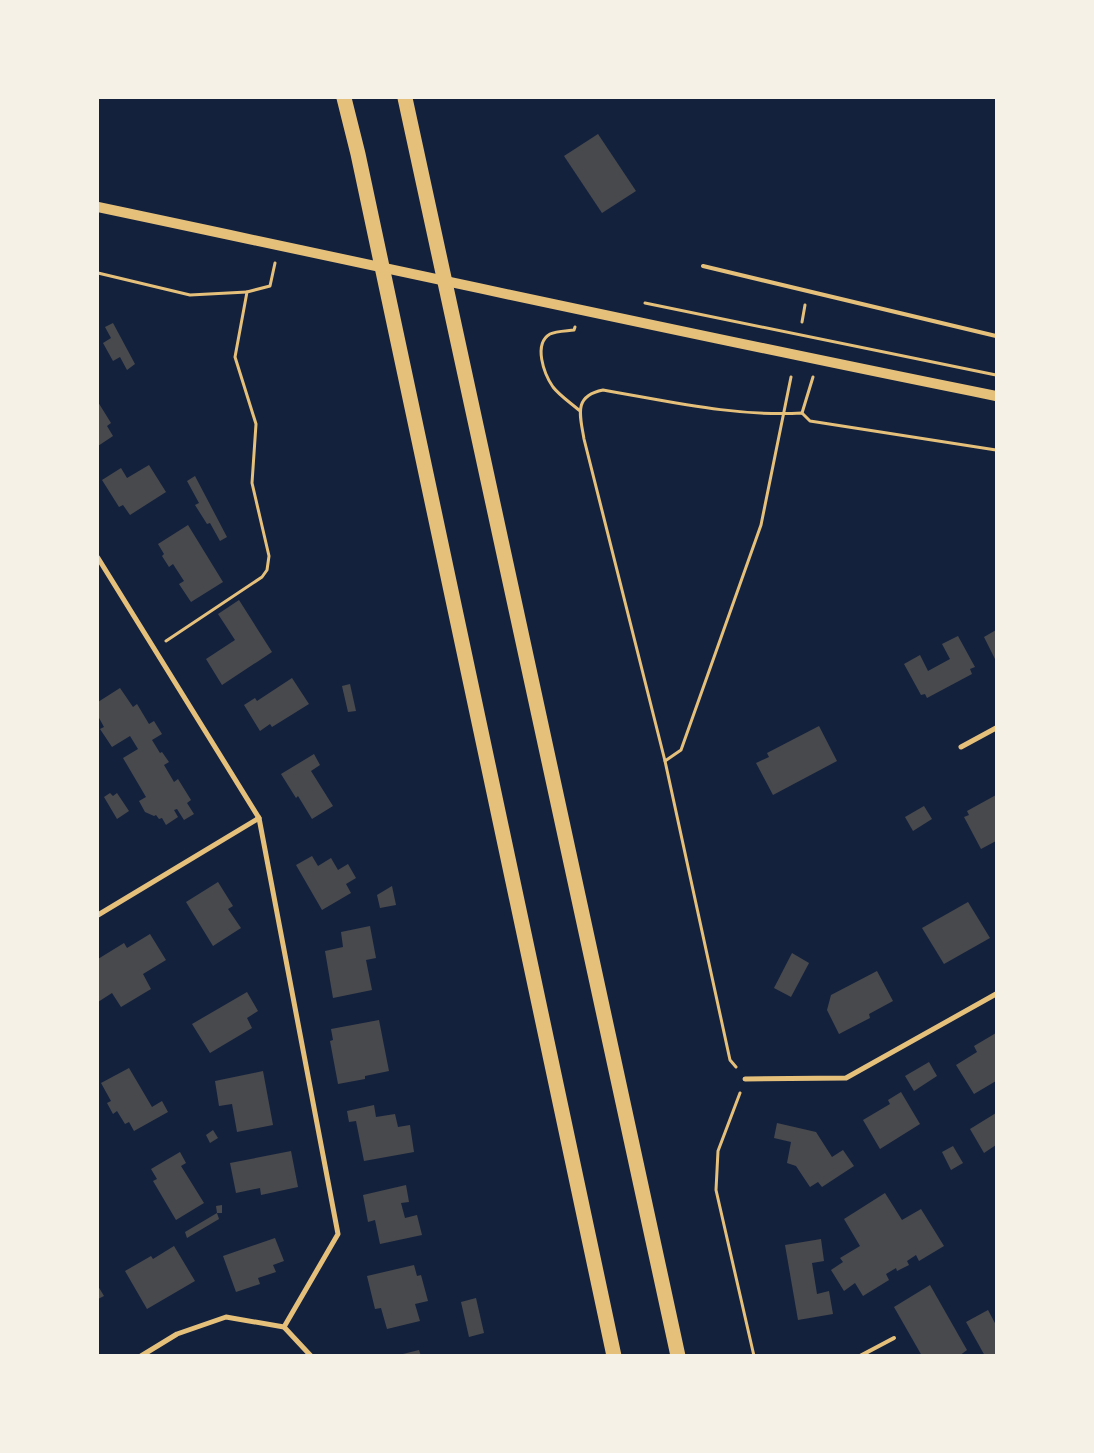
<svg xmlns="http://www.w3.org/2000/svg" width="1094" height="1453" font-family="Rubik,sans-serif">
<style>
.building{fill:#48494c}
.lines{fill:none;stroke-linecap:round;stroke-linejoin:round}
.path{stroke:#e5c07b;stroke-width:3}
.service{stroke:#e5c07b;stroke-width:4}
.minor{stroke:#e5c07b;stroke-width:5}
.secondary{stroke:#e5c07b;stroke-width:10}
.motorway{stroke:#e5c07b;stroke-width:15}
</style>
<rect width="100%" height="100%" fill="#14213d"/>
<g class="building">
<path d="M598 134 636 191 602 213 564 156Z"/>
<path d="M113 323 135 364 127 370 120 357 113 361 103 343 111 338 105 327Z"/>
<path d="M98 402 111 423 107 426 113 436 98 446Z"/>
<path d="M149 465 166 492 130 515 123 505 119 507 102 480 121 468 127 478Z"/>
<path d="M195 476 227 537 220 541 210 523 207 524 195 505 199 503 187 481Z"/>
<path d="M188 525 223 582 191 602 179 584 184 581 173 564 169 567 162 556 164 554 158 544Z"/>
<path d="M239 600 272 652 222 685 206 659 235 640 218 614Z"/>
<path d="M996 630V661L984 637Z"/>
<path d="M958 636 975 667 970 669 972 674 927 698 925 694 921 695 904 664 920 655 928 671 950 659 942 644Z"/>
<path d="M292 678 309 704 272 727 270 724 260 731 244 705 255 698 257 701Z"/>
<path d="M350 684 356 711 348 712 342 686Z"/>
<path d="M120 688 133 707 137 704 149 724 154 721 162 734 152 740 160 753 162 752 169 762 164 765 174 782 178 779 191 800 187 803 194 814 184 820 177 809 174 810 178 817 166 825 162 818 159 819 156 815 154 816 145 812 139 801 146 797 123 758 138 749 130 736 112 747 100 729 104 727 98 716V702Z"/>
<path d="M819 726 837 761 773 795 756 763 769 757 767 753Z"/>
<path d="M314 754 320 765 311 771 333 806 312 819 298 796 296 798 281 774Z"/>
<path d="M110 793 113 796 117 793 129 811 117 819 104 797Z"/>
<path d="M996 795V841L981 849 964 817 969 815 967 811Z"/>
<path d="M924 806 932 819 913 831 905 817Z"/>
<path d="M312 856 318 866 331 858 338 870 348 864 356 878 346 884 351 893 322 910 296 865Z"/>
<path d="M218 882 233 906 228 909 241 928 213 946 186 902Z"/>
<path d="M392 886 396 905 380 908 377 895Z"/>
<path d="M968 902 990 938 944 964 922 928Z"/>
<path d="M370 926 376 958 366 960 372 990 333 998 325 951 343 947 341 932Z"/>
<path d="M150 934 166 960 143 974 151 989 121 1007 112 993 98 1002V959L124 943 127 948Z"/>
<path d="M792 953 809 963 791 997 774 988Z"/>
<path d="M877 971 893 1001 869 1014 870 1018 839 1034 827 1010 831 995Z"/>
<path d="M247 992 258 1011 247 1018 252 1028 210 1053 192 1024Z"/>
<path d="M379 1020 389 1071 365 1076V1079L338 1084 330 1041 333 1040 331 1029Z"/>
<path d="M996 1033V1081L974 1094 956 1065 977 1052 974 1046Z"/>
<path d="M929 1062 937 1076 914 1091 905 1076Z"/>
<path d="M129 1068 152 1107 162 1101 168 1112 134 1131 129 1122 125 1124 117 1111 113 1114 107 1103 111 1101 101 1083Z"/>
<path d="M263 1071 273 1125 237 1132 232 1104 219 1106 215 1081Z"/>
<path d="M901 1092 920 1124 880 1149 863 1120 890 1104 888 1100Z"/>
<path d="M374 1105 376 1117 395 1114 398 1127 410 1125 414 1152 364 1161 356 1121 349 1122 347 1111Z"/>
<path d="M996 1113V1145L984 1153 970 1129Z"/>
<path d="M777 1123 816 1132 832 1157 843 1150 854 1166 822 1187 818 1182 810 1187 796 1166 787 1163 791 1142 774 1138Z"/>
<path d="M213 1130 218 1138 210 1143 206 1135Z"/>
<path d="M953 1146 963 1163 951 1170 942 1152Z"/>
<path d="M291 1151 298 1187 261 1195 260 1188 236 1193 230 1163Z"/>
<path d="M180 1152 186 1163 181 1166 204 1203 176 1220 153 1181 157 1179 151 1169Z"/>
<path d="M406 1185 409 1202 401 1203 405 1218 417 1215 422 1235 380 1244 375 1220 368 1222 363 1195Z"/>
<path d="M885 1193 902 1220 921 1209 944 1246 919 1261 916 1255 907 1261 909 1265 897 1271 896 1268 886 1274 889 1280 863 1296 855 1283 844 1291 831 1270 843 1262 840 1258 860 1246 844 1219Z"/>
<path d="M222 1205V1213H217L219 1219 187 1238 185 1232 217 1213 216 1206Z"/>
<path d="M275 1238 284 1261 273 1265 276 1272 258 1278 260 1284 236 1292 223 1256Z"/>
<path d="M821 1239 824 1261 812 1263 817 1294 829 1291 833 1314 798 1320 785 1245Z"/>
<path d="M174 1246 195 1281 147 1309 125 1271 151 1256 153 1259Z"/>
<path d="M414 1265 417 1276 421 1275 428 1301 415 1304 420 1321 387 1329 381 1308 375 1309 367 1276Z"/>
<path d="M930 1285 967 1350 959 1356H922L894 1307Z"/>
<path d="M98 1286 104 1296 98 1299Z"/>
<path d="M476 1298 484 1333 469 1337 461 1302Z"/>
<path d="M988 1310 996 1325V1356H985L966 1322Z"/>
<path d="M419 1350 421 1356H399V1355Z"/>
</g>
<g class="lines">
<g class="path">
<path d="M98 273 190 295 247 292"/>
<path d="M645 303 996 375"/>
<path d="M802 322 805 305"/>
<path d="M575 327 574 330C567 331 556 331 550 334 533 344 544 374 553 387 560 396 571 403 580 411"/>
<path d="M802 413 813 377"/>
<path d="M166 641 262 577 267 570 269 556 252 483 256 424 235 357 247 292 270 286 275 263"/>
<path d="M665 761 584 439C580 415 573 396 603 390 668 401 736 417 802 413L810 421 996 450"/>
<path d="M736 1067 730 1060 665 761 681 750 761 525 791 377"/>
<path d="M740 1093 718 1151 716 1190 754 1356"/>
</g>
<g class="service">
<path d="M703 266 996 336"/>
<path d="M860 1356 894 1338"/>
</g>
<g class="minor">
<path d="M98 558 259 818 338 1234 284 1327"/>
<path d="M961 747 996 728"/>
<path d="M98 915 259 818"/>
<path d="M745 1079 846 1078 996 994"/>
<path d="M141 1356 177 1334 226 1317 284 1327 311 1356"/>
</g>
<path class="secondary" d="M98 207C397 270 696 336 996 396"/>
<g class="motorway">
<path d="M344 98 358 154 614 1356"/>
<path d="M405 98 678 1356"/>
</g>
</g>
<rect width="1094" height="1453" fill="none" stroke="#f6f1e7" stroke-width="198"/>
</svg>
